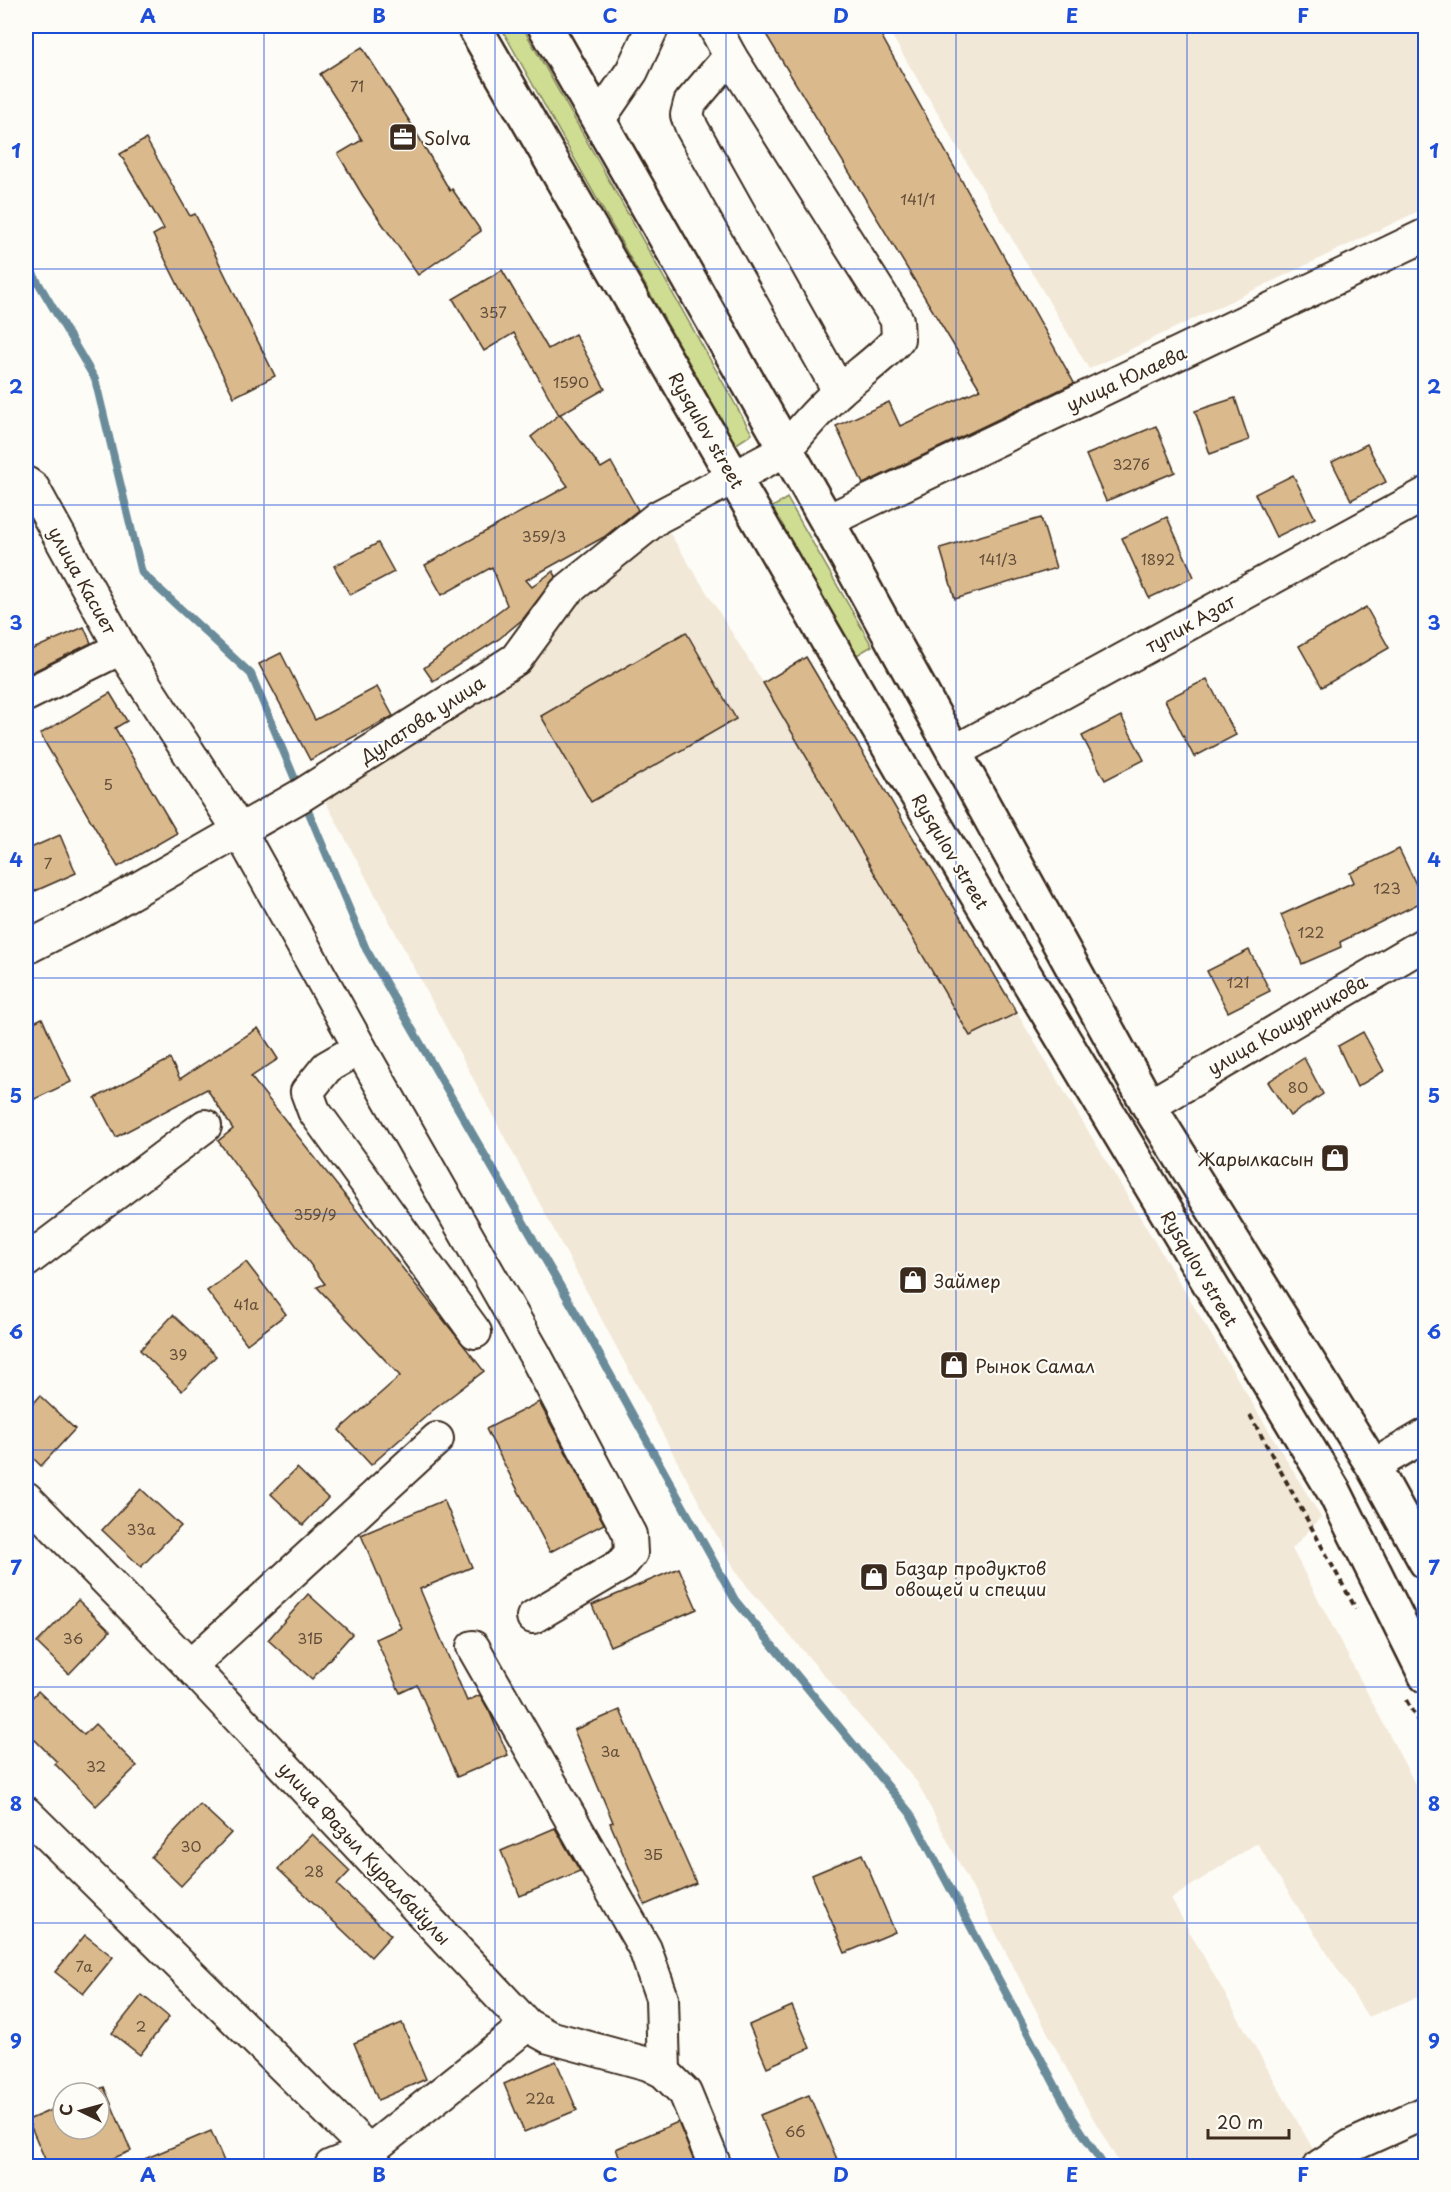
<svg xmlns="http://www.w3.org/2000/svg" width="1451" height="2192" viewBox="0 0 1451 2192" font-family="'Playpen Sans',sans-serif">
	<style>
		.built { fill: #f2e8d7 }
		.green { fill: #cedd91; stroke: #848458; stroke-width: 1.5 }
		.lines { fill: none; stroke-linecap: round; stroke-linejoin: round }
		.stream { stroke: #6b8c9a; stroke-width: 8 }
		.building { fill: #daba8d; stroke: #3b2a1e; stroke-width: 1.5 }
		.minor-casing { stroke: #3b2a1e; stroke-width: 36 }
		.major-casing { stroke: #3b2a1e; stroke-width: 38 }
		.path { stroke: #3b2a1e; stroke-width: 4; stroke-dasharray: 6 4.5; stroke-linecap: butt }
		.minor { stroke: #fdfcf7; stroke-width: 32 }
		.major { stroke: #fdfcf7; stroke-width: 33 }
		.grid { fill: none; stroke: #1d4ed8; stroke-width: 1.5; stroke-opacity: 0.55 }
		.labels { text-anchor: middle; dominant-baseline: central; stroke-width: 4.5; stroke-linejoin: round; paint-order: stroke }
		.number-label { font-size: 15px; fill: #634e3a }
		.poi-label { font-size: 18px; fill: #3b2a1e; stroke: #fdfcf7; text-anchor: start }
		.street-label { font-size: 18px; fill: #3b2a1e; stroke: #fdfcf7 }
		.neatline { fill: none; stroke: #1d4ed8; stroke-width: 2 }
		.grid-label { font-size: 20px; text-anchor: middle; font-weight: bold; fill: #1d4ed8 }
	</style>
	<rect width="100%" height="100%" fill="#fdfcf7"/>
	<filter id="ink" filterUnits="userSpaceOnUse"><feTurbulence type="fractalNoise" baseFrequency=".0167" numOctaves="2"/><feDisplacementMap in="SourceGraphic" scale="12" xChannelSelector="R" yChannelSelector="G"/><feConvolveMatrix kernelMatrix="1 2 1 2 8 2 1 2 1" color-interpolation-filters="sRGB"/></filter>
	<g filter="url(#ink)">
		<g class="built">
			<path d="M886 26H1425V208L1089 369Z"/>
			<path d="M664 524 822 777 971 1035 1017 1013 1321 1517 1292 1549 1425 1803V1994L1368 2017 1257 1843 1171 1899 1317 2156 1302 2166H1121L1086 2106 917 1782 739 1577 322 795 532 655 590 568Z"/>
		</g>
		<g class="green">
			<path d="M500 26H522L752 434 735 445Z"/>
			<path d="M787 498 872 646 857 655 771 508Z"/>
		</g>
		<g class="lines">
			<path class="stream" d="M26 262 95 379 142 573 251 674 366 949 588 1334 735 1600 910 1813 1072 2117 1104 2166"/>
		</g>
		<g class="building">
			<path d="M761 26H876L1074 383 863 484 836 426 889 402 900 426 980 389Z"/>
			<path d="M362 47 410 122 450 191 452 189 481 231 418 275 363 196 338 154 362 140 320 74Z"/>
			<path d="M146 139 190 216 195 214 275 376 234 397 153 235 164 229 120 154Z"/>
			<path d="M502 270 548 349 575 334 605 389 559 415 514 333 484 351 453 299Z"/>
			<path d="M1235 398 1249 440 1210 454 1195 411Z"/>
			<path d="M560 414 601 468 611 462 638 510 604 537 526 580 532 587 553 571 556 576 523 619 499 639 433 681 424 668 507 605 492 567 442 595 425 565 568 486 531 437Z"/>
			<path d="M1156 426 1175 472 1106 501 1086 455Z"/>
			<path d="M1367 444 1386 482 1351 500 1332 462Z"/>
			<path d="M1293 475 1315 518 1276 537 1255 494Z"/>
			<path d="M1167 517 1194 577 1149 598 1122 538Z"/>
			<path d="M1041 518 1056 568 955 599 940 548Z"/>
			<path d="M378 543 394 572 350 595 334 566Z"/>
			<path d="M1366 607 1389 648 1322 687 1299 646Z"/>
			<path d="M84 627 91 643 26 675V652Z"/>
			<path d="M686 632 736 719 591 802 541 716Z"/>
			<path d="M281 653 315 720 377 687 393 716 310 760 259 664Z"/>
			<path d="M806 657 1017 1013 970 1036 763 683Z"/>
			<path d="M1207 679 1236 735 1194 757 1165 700Z"/>
			<path d="M110 693 127 721 115 728 177 833 118 867 40 734Z"/>
			<path d="M1121 716 1144 760 1105 780 1082 736Z"/>
			<path d="M60 835 76 873 26 895V850Z"/>
			<path d="M1399 849 1424 901 1340 942 1341 947 1302 964 1281 915 1354 882 1350 873Z"/>
			<path d="M1249 950 1270 991 1228 1012 1207 971Z"/>
			<path d="M42 1018 71 1082 26 1103V1026Z"/>
			<path d="M258 1028 278 1059 251 1077 484 1371 432 1411 371 1465 339 1430 400 1376 317 1287 325 1284 218 1141 233 1129 207 1089 116 1137 95 1098 170 1059 180 1079Z"/>
			<path d="M1363 1032 1384 1071 1357 1087 1338 1046Z"/>
			<path d="M1304 1058 1323 1094 1290 1116 1268 1082Z"/>
			<path d="M246 1262 286 1314 247 1344 207 1291Z"/>
			<path d="M173 1315 216 1356 182 1391 140 1350Z"/>
			<path d="M40 1396 75 1429 41 1466 26 1451V1412Z"/>
			<path d="M539 1402 604 1524 550 1552 486 1429Z"/>
			<path d="M297 1468 328 1498 303 1525 271 1494Z"/>
			<path d="M141 1489 181 1526 141 1567 102 1530Z"/>
			<path d="M444 1500 472 1567 420 1589 467 1701 480 1695 490 1713 508 1755 457 1777 417 1685 400 1693 376 1639 401 1628 361 1535Z"/>
			<path d="M679 1568 697 1609 610 1646 592 1605Z"/>
			<path d="M308 1594 352 1634 312 1679 268 1640Z"/>
			<path d="M78 1600 110 1631 69 1674 37 1643Z"/>
			<path d="M38 1691 84 1735 95 1724 137 1766 96 1806 55 1764 57 1762 26 1731V1704Z"/>
			<path d="M620 1710 696 1883 645 1905 610 1823 613 1822 574 1730Z"/>
			<path d="M200 1804 231 1833 181 1886 151 1857Z"/>
			<path d="M555 1828 580 1871 520 1896 501 1851Z"/>
			<path d="M312 1834 350 1871 337 1885 391 1935 371 1957 278 1869Z"/>
			<path d="M862 1854 895 1932 845 1953 812 1875Z"/>
			<path d="M85 1935 113 1957 83 1994 55 1972Z"/>
			<path d="M142 1995 169 2017 140 2055 112 2033Z"/>
			<path d="M792 2006 810 2048 767 2067 749 2025Z"/>
			<path d="M402 2023 426 2079 378 2100 354 2043Z"/>
			<path d="M556 2061 577 2110 524 2132 504 2084Z"/>
			<path d="M104 2087 131 2151 94 2166H48L28 2120 63 2105V2129H99V2093H91Z"/>
			<path d="M809 2095 840 2166H782L760 2115Z"/>
			<path d="M678 2122 696 2166H624L616 2149Z"/>
			<path d="M211 2131 226 2166H128Z"/>
		</g>
		<g class="lines">
			<g class="minor-casing">
				<g id="minor">
					<path d="M730 56 690 103 687 115 692 128 839 391"/>
					<path d="M599 119 632 71 653 26"/>
					<path d="M26 483 33 488 121 648 239 830 360 1048 535 1355 630 1535 631 1553 621 1565 533 1617"/>
					<path d="M827 521 1426 235"/>
					<path d="M26 695 121 648"/>
					<path d="M954 752 1426 494"/>
					<path d="M26 948 99 911 302 795 516 659 565 592 658 517 786 450C801 429 820 409 839 391 859 373 881 359 898 339L897 320 730 56 714 26"/>
					<path d="M360 1048 327 1067 307 1092 314 1111 475 1332"/>
					<path d="M1149 1106 1426 943"/>
					<path d="M26 1261 205 1126"/>
					<path d="M1373 1466 1426 1435"/>
					<path d="M26 1498 190 1666 527 2025 549 2037 648 2064 664 2072 685 2093 715 2166"/>
					<path d="M473 1647 645 1949 662 1998 664 2072"/>
					<path d="M190 1666 437 1439"/>
					<path d="M26 1813 369 2151 376 2166"/>
					<path d="M331 2166 369 2151 527 2025"/>
					<path d="M1320 2166 1351 2146 1426 2112"/>
				</g>
			</g>
			<g class="major-casing">
				<g id="major">
					<path d="M474 26 904 773 1335 1493 1426 1676"/>
					<path d="M545 26 827 521 1149 1106 1373 1466 1426 1562"/>
				</g>
			</g>
			<g class="path">
				<path d="M1250 1415 1356 1609"/>
				<path d="M1406 1700 1426 1736"/>
			</g>
			<use href="#minor" class="minor"/>
			<use href="#major" class="major"/>
		</g>
	</g>
	<path class="grid" d="M264 26V2166M495 26V2166M726 26V2166M956 26V2166M1187 26V2166M26 269H1426M26 505H1426M26 742H1426M26 978H1426M26 1214H1426M26 1450H1426M26 1687H1426M26 1923H1426"/>
	<defs>
		<g id="office-square" transform="scale(1.5)"><rect x="-9" y="-9" width="18" height="18" rx="4" fill="#3b2a1e" stroke="#fdfcf7"/><path d="M-6-3h4V-5.5h4V-3h4V5H-6ZM-1-4.5V-3h2v-1.5ZM-6 0V1H6V0Z" fill="#fff"/></g>
		<g id="shop-square" transform="scale(1.5)"><rect x="-9" y="-9" width="18" height="18" rx="4" fill="#3b2a1e" stroke="#fdfcf7"/><path d="M-5-2.5h2.3a2.7 3.5 0 0 1 5.4 0H5L5.5 6h-11ZM-1.5-2.5h3a1.5 2.3 0 0 0-3 0Z" fill="#fff"/></g>
	</defs>
	<g fill-rule="evenodd">
		<use href="#office-square" x="403" y="137"/>
		<use href="#shop-square" x="1335" y="1158"/>
		<use href="#shop-square" x="913" y="1280"/>
		<use href="#shop-square" x="954" y="1365"/>
		<use href="#shop-square" x="874" y="1577"/>
	</g>
	<g class="labels">
		<g class="number-label">
			<text x="357" y="85">71</text>
			<text x="918" y="198">141/1</text>
			<text x="493" y="311">357</text>
			<text x="571" y="381">1590</text>
			<text x="1131" y="463">327б</text>
			<text x="544" y="535">359/3</text>
			<text x="998" y="558">141/3</text>
			<text x="1158" y="558">1892</text>
			<text x="108" y="783">5</text>
			<text x="48" y="862">7</text>
			<text x="1387" y="887">123</text>
			<text x="1311" y="931">122</text>
			<text x="1238" y="981">121</text>
			<text x="1298" y="1086">80</text>
			<text x="315" y="1213">359/9</text>
			<text x="246" y="1303">41а</text>
			<text x="178" y="1353">39</text>
			<text x="141" y="1528">33а</text>
			<text x="73" y="1637">36</text>
			<text x="310" y="1637">31Б</text>
			<text x="610" y="1750">3а</text>
			<text x="96" y="1765">32</text>
			<text x="191" y="1845">30</text>
			<text x="653" y="1853">3Б</text>
			<text x="314" y="1870">28</text>
			<text x="84" y="1965">7а</text>
			<text x="141" y="2025">2</text>
			<text x="540" y="2097">22а</text>
			<text x="795" y="2130">66</text>
		</g>
		<g class="poi-label">
			<text x="424" y="137">Solva</text>
			<text x="1314" y="1158" text-anchor="end">Жарылкасын</text>
			<text x="934" y="1280">Займер</text>
			<text x="975" y="1365">Рынок Самал</text>
			<text x="895" y="1567">Базар продуктов<tspan x="895" dy="21">овощей и специи</tspan></text>
		</g>
		<g class="street-label">
			<text transform="translate(1126 378) rotate(-25)">улица Юлаева</text>
			<text transform="translate(707 430) rotate(60)">Rysqulov street</text>
			<text transform="translate(83 580) rotate(61)">улица Касиет</text>
			<text transform="translate(1190 623) rotate(-29)">тупик Азат</text>
			<text transform="translate(422 719) rotate(-33)">Дулатова улица</text>
			<text transform="translate(951 851) rotate(59)">Rysqulov street</text>
			<text transform="translate(1287 1024) rotate(-30)">улица Кошурникова</text>
			<text transform="translate(1200 1268) rotate(59)">Rysqulov street</text>
			<text transform="translate(365 1853) rotate(47)">улица Фазыл Куралбайулы</text>
		</g>
	</g>
	<rect width="1451" height="2192" fill="none" stroke="#fdfcf7" stroke-width="66"/>
	<g transform="translate(81 2111) rotate(275)"><circle r="28" fill="#fdfcf7" stroke="#afa8a0" stroke-width="1.5"/>
	<path d="M0-4.5L10 22L0 15L-10 22Z" fill="#3b2a1e"/>
	<text y="-9" font-size="16" font-weight="bold" text-anchor="middle" fill="#3b2a1e">С</text>
	</g>
	<path d="M1208 2129v9h81v-9" fill="none" stroke="#3b2a1e" stroke-width="3"/>
	<text x="1217" y="2129" font-size="18" fill="#3b2a1e" stroke="#fdfcf7" stroke-width="4.5" paint-order="stroke">20 m</text>
	<rect x="33" y="33" width="1385" height="2126" class="neatline"/>
	<g class="grid-label">
		<text x="148" y="23">A</text>
		<text x="379" y="23">B</text>
		<text x="610" y="23">C</text>
		<text x="841" y="23">D</text>
		<text x="1072" y="23">E</text>
		<text x="1303" y="23">F</text>
		<text x="16" y="158">1</text>
		<text x="1434" y="158">1</text>
		<text x="16" y="394">2</text>
		<text x="1434" y="394">2</text>
		<text x="16" y="630">3</text>
		<text x="1434" y="630">3</text>
		<text x="16" y="867">4</text>
		<text x="1434" y="867">4</text>
		<text x="16" y="1103">5</text>
		<text x="1434" y="1103">5</text>
		<text x="16" y="1339">6</text>
		<text x="1434" y="1339">6</text>
		<text x="16" y="1575">7</text>
		<text x="1434" y="1575">7</text>
		<text x="16" y="1811">8</text>
		<text x="1434" y="1811">8</text>
		<text x="16" y="2048">9</text>
		<text x="1434" y="2048">9</text>
		<text x="148" y="2182">A</text>
		<text x="379" y="2182">B</text>
		<text x="610" y="2182">C</text>
		<text x="841" y="2182">D</text>
		<text x="1072" y="2182">E</text>
		<text x="1303" y="2182">F</text>
	</g>
</svg>
